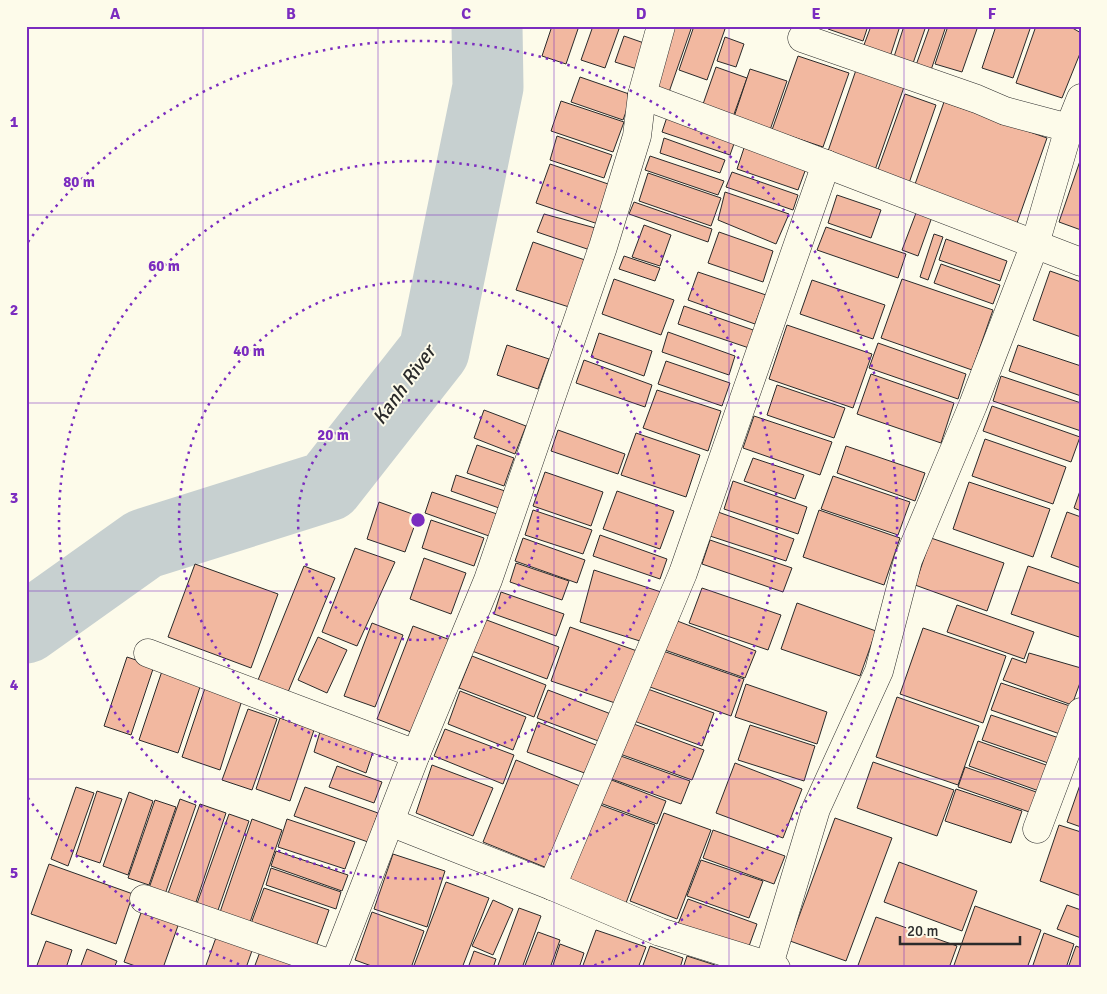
<svg xmlns="http://www.w3.org/2000/svg" width="1107" height="994" viewBox="0 0 1107 994" font-family="Signika,sans-serif">
	<style>
		.lines { fill: none; stroke-linecap: round; stroke-linejoin: round }
		.river { stroke: #c7d0d0; stroke-width: 71 }
		.building { fill: #f2b8a0; stroke: #2b2b2b }
		.minor-casing { stroke: #2b2b2b; stroke-width: 29 }
		.minor { stroke: #fdfbea; stroke-width: 28 }
		.grid { fill: none; stroke: #7b2cbf; stroke-width: 1; stroke-opacity: 0.55 }
		.ring { fill: none; stroke: #7b2cbf; stroke-width: 2.5; stroke-dasharray: 2.5 5 }
		.labels { text-anchor: middle; dominant-baseline: central; stroke-width: 4; stroke-linejoin: round; paint-order: stroke }
		.water-label { font-size: 20px; font-style: italic; fill: #2b2b2b; stroke: #fdfbea }
		.centre { fill: #7b2cbf; stroke: #fdfbea; stroke-width: 2.5 }
		.ring-label { font-size: 15px; text-anchor: middle; font-weight: bold; fill: #7b2cbf; stroke: #fdfbea; stroke-width: 4; stroke-linejoin: round; paint-order: stroke }
		.neatline { fill: none; stroke: #7b2cbf; stroke-width: 2 }
		.grid-label { font-size: 16px; text-anchor: middle; font-weight: bold; fill: #7b2cbf }
	</style>
	<rect width="100%" height="100%" fill="#fdfbea"/>
	<g class="lines">
		<path class="river" d="M26 628 144 544 328 486 434 351 488 87 487 26"/>
	</g>
	<g class="building">
		<path d="M552 26H579L566 64 542 56Z"/>
		<path d="M593 26H612L619 29 605 68 581 60Z"/>
		<path d="M671 26H692L668 95 650 89Z"/>
		<path d="M694 26H717L725 29 707 80 679 70Z"/>
		<path d="M829 26H868L863 41 828 29Z"/>
		<path d="M871 26H900L888 63 861 53Z"/>
		<path d="M904 26H926L911 69 892 63Z"/>
		<path d="M930 26H946L930 73 915 68Z"/>
		<path d="M948 26H978L962 72 935 64Z"/>
		<path d="M996 26H1031L1013 78 982 68Z"/>
		<path d="M1036 26H1069L1081 33V51L1062 98 1016 83Z"/>
		<path d="M624 36 644 43 637 69 615 62Z"/>
		<path d="M725 37 744 44 736 67 717 61Z"/>
		<path d="M798 56 849 73 823 147 772 130Z"/>
		<path d="M716 67 747 78 733 117 702 107Z"/>
		<path d="M750 69 787 81 769 133 733 120Z"/>
		<path d="M856 70 904 87 874 173 826 157Z"/>
		<path d="M580 77 632 95 623 120 571 102Z"/>
		<path d="M905 94 936 105 908 186 876 175Z"/>
		<path d="M561 101 624 122 613 152 551 131Z"/>
		<path d="M944 102 1047 138 1017 223 914 187Z"/>
		<path d="M667 117 735 141 730 155 662 132Z"/>
		<path d="M557 136 612 155 604 178 550 160Z"/>
		<path d="M664 138 725 160 720 173 660 153Z"/>
		<path d="M746 142 808 163 798 190 737 169Z"/>
		<path d="M650 156 724 181 718 195 645 170Z"/>
		<path d="M1081 158V230L1059 222Z"/>
		<path d="M550 164 611 185 598 224 536 203Z"/>
		<path d="M732 172 798 195 793 210 726 187Z"/>
		<path d="M648 173 721 198 711 226 639 201Z"/>
		<path d="M725 192 789 214 776 244 718 220Z"/>
		<path d="M837 195 881 210 871 238 828 223Z"/>
		<path d="M634 202 712 229 708 242 629 214Z"/>
		<path d="M916 213 932 217 918 256 902 250Z"/>
		<path d="M544 214 599 229 593 251 537 232Z"/>
		<path d="M644 225 671 235 660 266 632 257Z"/>
		<path d="M826 227 906 254 898 278 817 250Z"/>
		<path d="M719 232 773 251 763 282 708 263Z"/>
		<path d="M934 234 943 237 928 280 920 277Z"/>
		<path d="M946 239 1007 261 1000 281 939 260Z"/>
		<path d="M533 242 585 260 569 307 516 290Z"/>
		<path d="M624 256 660 268 655 281 619 269Z"/>
		<path d="M941 264 1000 285 993 304 934 283Z"/>
		<path d="M1050 271 1081 282V337L1033 320Z"/>
		<path d="M698 272 766 295 755 324 688 300Z"/>
		<path d="M614 279 674 300 661 335 602 314Z"/>
		<path d="M902 279 993 310 972 370 881 338Z"/>
		<path d="M812 280 885 305 873 339 800 314Z"/>
		<path d="M684 306 759 332 752 349 678 324Z"/>
		<path d="M787 325 872 354 853 408 769 379Z"/>
		<path d="M668 332 735 356 729 375 662 352Z"/>
		<path d="M599 333 652 351 644 376 591 357Z"/>
		<path d="M878 343 966 374 958 399 869 368Z"/>
		<path d="M507 345 549 359 538 389 497 375Z"/>
		<path d="M1018 345 1081 366V396L1009 371Z"/>
		<path d="M584 360 652 385 645 407 576 383Z"/>
		<path d="M666 361 730 383 722 406 658 384Z"/>
		<path d="M871 374 954 403 941 443 857 414Z"/>
		<path d="M1001 376 1081 403V431L993 401Z"/>
		<path d="M777 385 845 408 834 438 767 415Z"/>
		<path d="M657 390 721 411 708 451 643 428Z"/>
		<path d="M992 406 1080 437 1071 462 983 431Z"/>
		<path d="M484 410 526 426 515 454 474 438Z"/>
		<path d="M754 416 832 442 820 475 743 448Z"/>
		<path d="M558 430 625 454 618 474 551 451Z"/>
		<path d="M636 433 700 455 686 497 621 475Z"/>
		<path d="M985 439 1066 467 1053 504 972 476Z"/>
		<path d="M477 445 514 458 504 486 467 473Z"/>
		<path d="M846 446 925 473 915 501 837 473Z"/>
		<path d="M753 458 804 475 795 499 744 481Z"/>
		<path d="M545 472 603 492 591 526 533 506Z"/>
		<path d="M456 475 505 491 499 508 451 491Z"/>
		<path d="M833 476 910 502 898 535 821 509Z"/>
		<path d="M733 481 807 507 798 534 724 509Z"/>
		<path d="M969 482 1050 509 1033 557 953 529Z"/>
		<path d="M1081 488V511L1074 508Z"/>
		<path d="M617 491 674 511 660 549 603 529Z"/>
		<path d="M432 492 497 514 489 536 425 513Z"/>
		<path d="M379 502 418 516 405 552 367 539Z"/>
		<path d="M533 510 592 530 583 554 525 535Z"/>
		<path d="M819 510 900 538 884 585 803 557Z"/>
		<path d="M718 512 794 539 786 561 710 536Z"/>
		<path d="M1067 512 1081 517V568L1051 557Z"/>
		<path d="M431 520 484 538 474 566 422 548Z"/>
		<path d="M600 535 667 559 660 579 593 556Z"/>
		<path d="M523 538 585 560 577 583 515 561Z"/>
		<path d="M931 538 1004 563 987 611 915 585Z"/>
		<path d="M710 540 792 568 783 592 702 564Z"/>
		<path d="M355 548 395 562 357 646 322 632Z"/>
		<path d="M424 558 466 573 451 614 410 599Z"/>
		<path d="M516 563 569 581 562 600 510 582Z"/>
		<path d="M195 564 278 594 251 668 168 637Z"/>
		<path d="M304 566 335 578 286 697 256 685Z"/>
		<path d="M1028 566 1081 584V632L1079 637 1011 614Z"/>
		<path d="M594 570 661 592 643 642 580 622Z"/>
		<path d="M702 588 781 615 768 650 689 623Z"/>
		<path d="M501 592 564 614 556 636 494 614Z"/>
		<path d="M797 603 876 631 860 676 781 649Z"/>
		<path d="M957 605 1034 632 1024 659 947 632Z"/>
		<path d="M484 619 559 647 547 679 472 651Z"/>
		<path d="M672 619 756 651 745 678 662 649Z"/>
		<path d="M372 623 403 635 375 707 344 696Z"/>
		<path d="M413 626 453 641 416 734 377 719Z"/>
		<path d="M570 627 637 651 618 704 551 681Z"/>
		<path d="M923 628 1006 656 983 723 900 694Z"/>
		<path d="M318 637 347 650 327 693 298 680Z"/>
		<path d="M663 651 744 679 731 716 650 687Z"/>
		<path d="M1029 653 1081 668V680L1072 705 1003 680 1012 658 1026 663Z"/>
		<path d="M472 656 546 685 534 717 459 688Z"/>
		<path d="M127 657 154 666 131 735 104 726Z"/>
		<path d="M163 668 202 681 178 753 139 740Z"/>
		<path d="M1001 683 1070 706 1060 734 991 710Z"/>
		<path d="M746 684 827 712 817 744 735 717Z"/>
		<path d="M206 685 243 697 220 770 182 757Z"/>
		<path d="M645 688 714 713 702 746 634 721Z"/>
		<path d="M548 690 611 714 601 742 537 718Z"/>
		<path d="M460 691 526 717 513 750 448 724Z"/>
		<path d="M897 697 979 726 958 785 876 757Z"/>
		<path d="M248 709 277 719 252 790 222 780Z"/>
		<path d="M991 715 1059 738 1051 764 982 740Z"/>
		<path d="M280 718 314 730 290 801 256 789Z"/>
		<path d="M538 722 601 747 590 775 527 752Z"/>
		<path d="M631 723 704 750 692 780 620 754Z"/>
		<path d="M322 725 376 743 366 773 314 752Z"/>
		<path d="M750 725 815 746 804 781 738 760Z"/>
		<path d="M445 729 514 755 503 784 434 756Z"/>
		<path d="M978 741 1049 766 1039 791 969 766Z"/>
		<path d="M618 755 690 781 681 804 609 778Z"/>
		<path d="M516 760 585 788 552 870 483 842Z"/>
		<path d="M873 762 954 790 937 836 857 808Z"/>
		<path d="M735 763 802 789 783 838 716 813Z"/>
		<path d="M432 765 493 788 473 836 416 813Z"/>
		<path d="M337 766 382 782 374 803 329 787Z"/>
		<path d="M965 767 1039 793 1032 813 958 787Z"/>
		<path d="M609 779 666 801 657 824 600 803Z"/>
		<path d="M1081 782V827L1067 822Z"/>
		<path d="M76 787 94 793 68 866 51 859Z"/>
		<path d="M305 787 378 813 368 842 294 816Z"/>
		<path d="M956 789 1022 811 1011 843 945 821Z"/>
		<path d="M97 791 122 799 100 863 76 855Z"/>
		<path d="M129 792 153 801 128 875 103 866Z"/>
		<path d="M180 799 196 805 163 900 147 894Z"/>
		<path d="M155 800 176 807 149 885 128 878Z"/>
		<path d="M200 804 226 813 194 908 166 899Z"/>
		<path d="M598 804 655 825 626 903 569 881Z"/>
		<path d="M664 813 711 830 677 919 630 901Z"/>
		<path d="M229 814 249 821 216 916 195 909Z"/>
		<path d="M835 818 892 838 846 961 790 941Z"/>
		<path d="M252 819 282 830 249 925 219 915Z"/>
		<path d="M287 819 355 842 345 869 278 847Z"/>
		<path d="M1059 825 1081 832V896L1040 881Z"/>
		<path d="M713 830 785 856 774 884 703 858Z"/>
		<path d="M276 851 348 875 342 891 271 866Z"/>
		<path d="M393 854 445 871 427 927 374 909Z"/>
		<path d="M701 860 763 881 749 918 687 896Z"/>
		<path d="M899 862 977 891 962 931 884 902Z"/>
		<path d="M49 864 133 894 116 944 31 914Z"/>
		<path d="M271 868 341 892 336 909 266 885Z"/>
		<path d="M446 882 489 898 462 968H413Z"/>
		<path d="M264 888 329 910 314 952 249 929Z"/>
		<path d="M688 899 757 924 748 949 678 924Z"/>
		<path d="M493 900 513 909 493 955 472 946Z"/>
		<path d="M1067 905 1081 910V938L1057 929Z"/>
		<path d="M975 906 1041 930 1027 968H953Z"/>
		<path d="M143 907 180 920 163 968H141L124 962Z"/>
		<path d="M519 908 541 916 522 968H497Z"/>
		<path d="M372 912 424 931 411 968H377L355 960Z"/>
		<path d="M876 917 957 946 949 968H857Z"/>
		<path d="M596 930 646 947 638 968H582Z"/>
		<path d="M218 932 255 942 246 968H205Z"/>
		<path d="M538 932 560 940 550 968H524Z"/>
		<path d="M1044 933 1074 944 1066 968H1032Z"/>
		<path d="M46 941 72 950 66 968H36Z"/>
		<path d="M560 944 584 953 579 968H552Z"/>
		<path d="M650 946 683 958 680 968H642Z"/>
		<path d="M1076 946 1081 948V968H1068Z"/>
		<path d="M87 949 117 961 114 968H80Z"/>
		<path d="M261 949 314 968H254Z"/>
		<path d="M474 951 496 959 493 968H468Z"/>
		<path d="M687 956 715 965 714 968H683Z"/>
	</g>
	<g class="lines">
		<g class="minor-casing">
			<g id="minor">
				<path d="M802 38 977 99 1005 111 1069 128"/>
				<path d="M642 95 826 164 1081 262"/>
				<path d="M148 653 416 754"/>
				<path d="M390 822 552 886 660 932 776 968"/>
				<path d="M1037 829 1081 712"/>
				<path d="M552 886 683 573 826 164"/>
				<path d="M144 899 334 965"/>
				<path d="M333 968 416 754 488 580 603 247 637 136 642 95 661 26"/>
				<path d="M768 968 816 809 879 671 908 560 973 405 1035 244 1069 128 1081 98"/>
			</g>
		</g>
		<use href="#minor" class="minor"/>
	</g>
	<path class="grid" d="M203 26V968M378 26V968M554 26V968M729 26V968M904 26V968M26 215H1081M26 403H1081M26 591H1081M26 779H1081"/>
	<g class="ring">
		<circle cx="418" cy="520" r="120"/>
		<circle cx="418" cy="520" r="239"/>
		<circle cx="418" cy="520" r="359"/>
		<path d="M246 967A479 479 0 0 1 28 798M28 242A479 479 0 1 1 590 967"/>
	</g>
	<g class="labels">
		<g class="water-label">
			<text transform="translate(404 385) rotate(-54)">Kanh River</text>
		</g>
	</g>
	<circle cx="418" cy="520" r="8" class="centre"/>
	<g class="ring-label">
		<text x="79" y="187">80 m</text>
		<text x="164" y="271">60 m</text>
		<text x="249" y="356">40 m</text>
		<text x="333" y="440">20 m</text>
	</g>
	<rect width="1107" height="994" fill="none" stroke="#fdfbea" stroke-width="55"/>
	<path d="M900 936v8h120v-8" fill="none" stroke="#2b2b2b" stroke-width="2.5"/>
	<text x="907" y="936" font-size="15" fill="#2b2b2b" stroke="#fdfbea" stroke-width="4" paint-order="stroke">20 m</text>
	<rect x="28" y="28" width="1052" height="938" class="neatline"/>
	<g class="grid-label">
		<text x="115" y="19">A</text>
		<text x="291" y="19">B</text>
		<text x="466" y="19">C</text>
		<text x="641" y="19">D</text>
		<text x="816" y="19">E</text>
		<text x="992" y="19">F</text>
		<text x="14" y="127">1</text>
		<text x="14" y="315">2</text>
		<text x="14" y="503">3</text>
		<text x="14" y="690">4</text>
		<text x="14" y="878">5</text>
	</g>
</svg>
